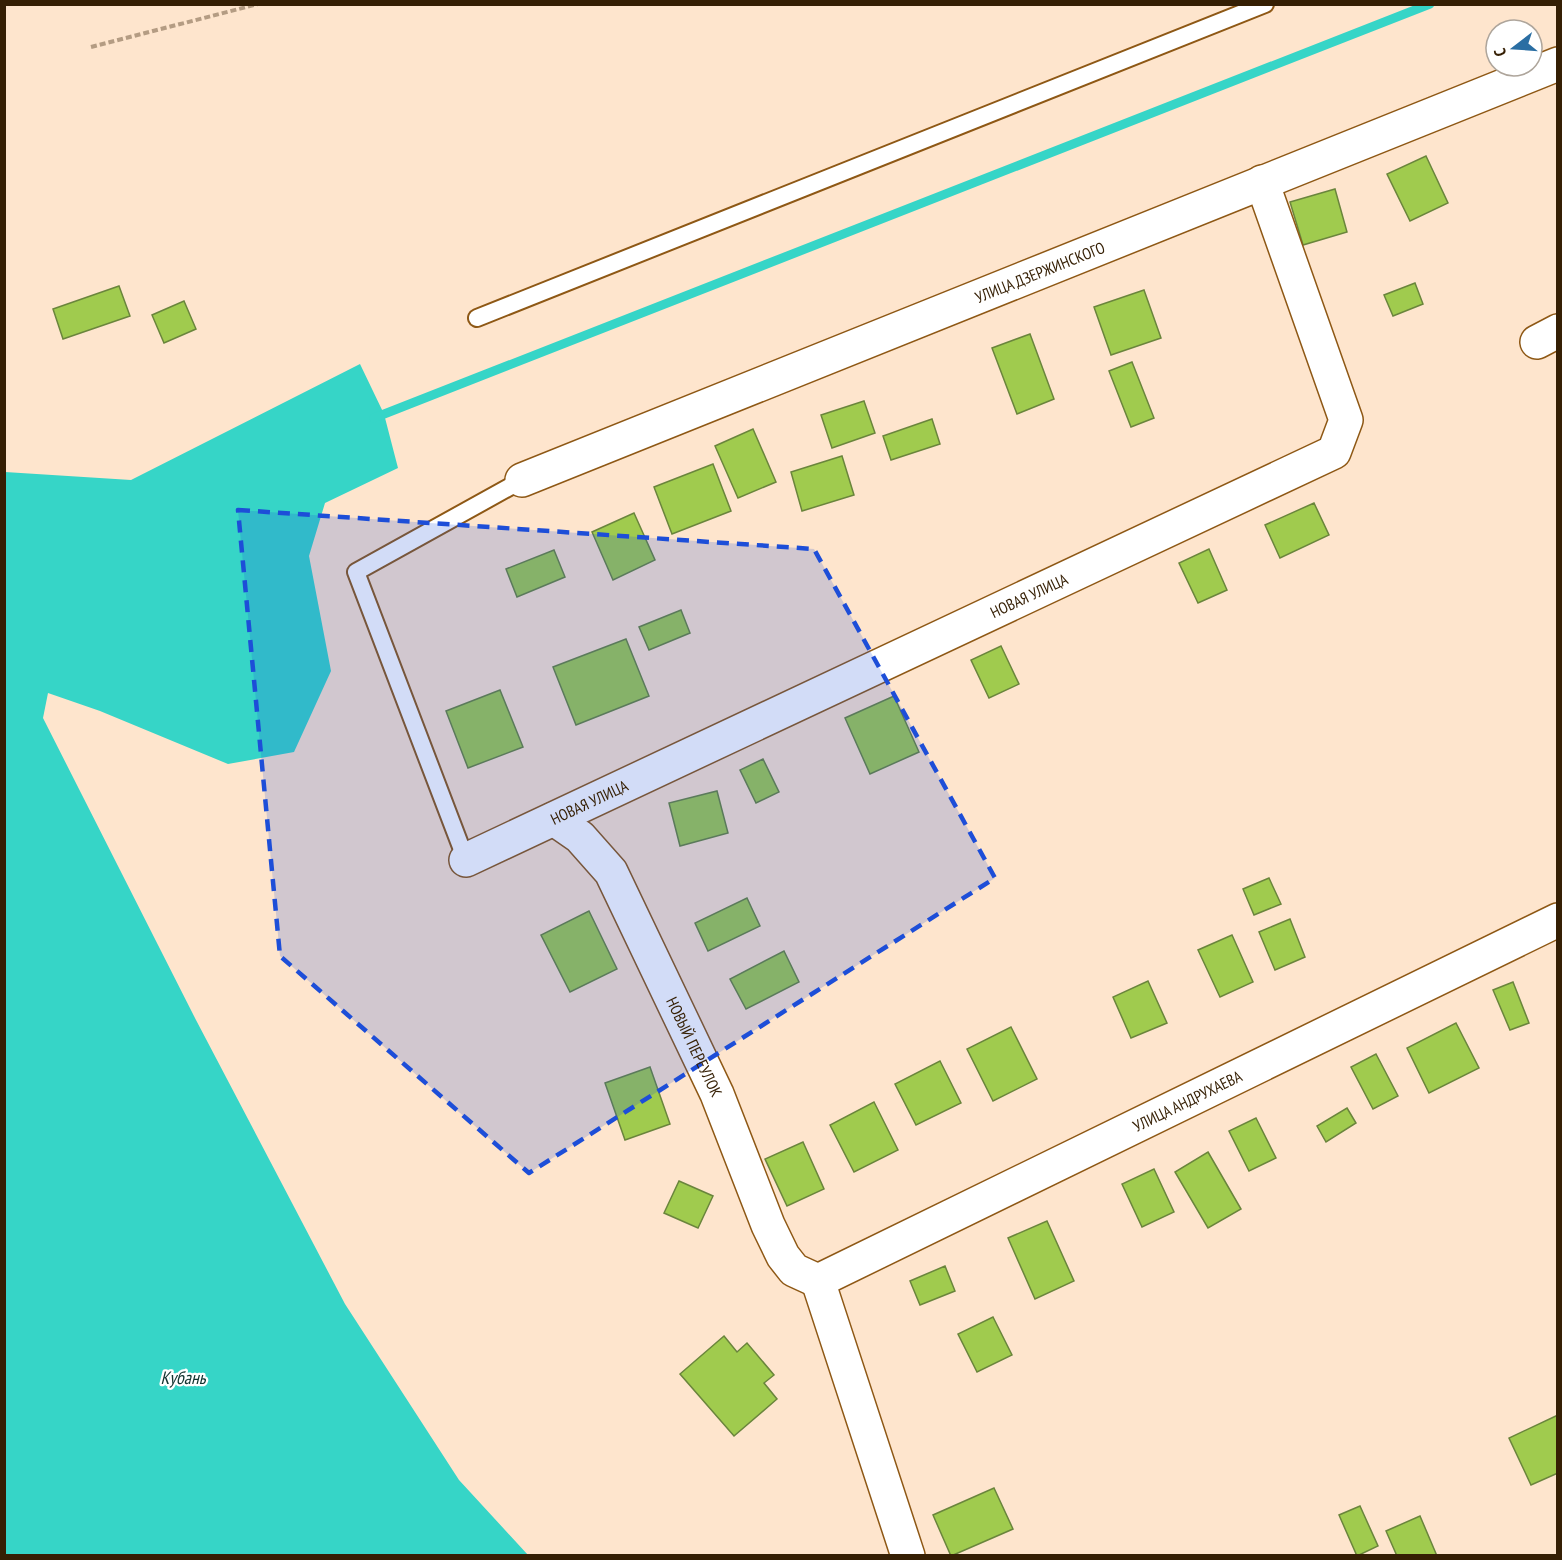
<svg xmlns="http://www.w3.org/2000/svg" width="1562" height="1560" viewBox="0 0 1562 1560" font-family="'PT Sans Narrow',sans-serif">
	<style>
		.water { fill: #36d5c7 }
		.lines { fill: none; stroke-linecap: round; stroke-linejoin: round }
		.stream { stroke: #36d5c7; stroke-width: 9 }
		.building { fill: #a0cb4e; stroke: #6a853c; stroke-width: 1.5 }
		.lane-casing { stroke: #8e5815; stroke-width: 20 }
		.street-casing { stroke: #8e5815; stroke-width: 36 }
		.path { stroke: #b49c83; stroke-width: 4; stroke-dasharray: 6 3; stroke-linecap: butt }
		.lane { stroke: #fff; stroke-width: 16 }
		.street { stroke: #fff; stroke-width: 33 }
		.marked { fill: #1d4ed8; fill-opacity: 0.2; stroke: #1d4ed8; stroke-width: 4.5; stroke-dasharray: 12 8; stroke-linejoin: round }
		.labels { text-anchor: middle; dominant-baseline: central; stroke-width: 4.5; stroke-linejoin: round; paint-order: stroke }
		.street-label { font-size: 16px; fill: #351f04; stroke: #fff }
		.water-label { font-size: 18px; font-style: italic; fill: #133330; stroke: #fff }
	</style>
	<rect width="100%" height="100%" fill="#fee5cd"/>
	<path class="water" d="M360 364 384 414 398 468 325 503 309 556 331 671 294 752 228 764 100 711 48 693 43 718 196 1020 345 1304 459 1480 528 1555H5V472L131 480Z"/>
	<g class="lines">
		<path class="stream" d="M374 418 1430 4"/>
	</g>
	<g class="building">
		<path d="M1426 156 1448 203 1410 221 1387 174Z"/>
		<path d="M1335 189 1347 232 1303 245 1290 202Z"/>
		<path d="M1415 283 1423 304 1393 316 1384 295Z"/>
		<path d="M119 286 130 316 63 339 53 309Z"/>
		<path d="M1144 290 1161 338 1111 355 1094 307Z"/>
		<path d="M184 301 196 329 164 343 152 315Z"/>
		<path d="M1030 334 1054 399 1017 414 992 348Z"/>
		<path d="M1132 362 1154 418 1131 427 1109 371Z"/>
		<path d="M864 401 875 433 832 448 821 415Z"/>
		<path d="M932 419 940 444 891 460 883 436Z"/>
		<path d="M753 429 776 482 738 498 715 446Z"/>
		<path d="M842 456 854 495 802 511 791 472Z"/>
		<path d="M713 464 731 511 672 534 654 487Z"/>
		<path d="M1314 503 1329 535 1280 558 1265 525Z"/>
		<path d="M634 513 655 560 613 580 592 532Z"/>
		<path d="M1209 549 1227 590 1198 603 1179 563Z"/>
		<path d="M554 550 565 577 517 597 506 569Z"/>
		<path d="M681 610 690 633 649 650 639 627Z"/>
		<path d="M626 639 649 696 576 725 553 667Z"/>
		<path d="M1001 646 1019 684 989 698 971 660Z"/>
		<path d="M500 690 523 747 468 768 446 711Z"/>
		<path d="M894 696 919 752 870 774 845 718Z"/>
		<path d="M763 759 779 792 756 803 740 770Z"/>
		<path d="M717 791 728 833 680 846 669 803Z"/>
		<path d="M1269 878 1281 904 1254 915 1243 889Z"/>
		<path d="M747 898 760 926 708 951 695 923Z"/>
		<path d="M589 911 617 969 570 992 541 935Z"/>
		<path d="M1290 919 1305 957 1275 970 1259 932Z"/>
		<path d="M1232 935 1253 982 1220 997 1198 950Z"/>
		<path d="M784 951 799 982 746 1009 730 979Z"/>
		<path d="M1148 981 1167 1023 1131 1038 1113 997Z"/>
		<path d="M1513 982 1529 1023 1510 1030 1493 990Z"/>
		<path d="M1456 1023 1479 1068 1429 1093 1407 1048Z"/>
		<path d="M1011 1027 1037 1079 993 1101 967 1049Z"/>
		<path d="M1376 1054 1398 1096 1373 1109 1351 1067Z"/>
		<path d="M940 1061 961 1103 916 1125 895 1084Z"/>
		<path d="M650 1067 670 1124 625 1140 605 1083Z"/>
		<path d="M874 1102 898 1150 854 1172 830 1125Z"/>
		<path d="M1347 1108 1356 1123 1326 1142 1317 1126Z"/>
		<path d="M1256 1118 1276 1158 1249 1171 1229 1131Z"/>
		<path d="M803 1142 824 1189 787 1206 765 1159Z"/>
		<path d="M1208 1152 1241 1209 1208 1228 1175 1172Z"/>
		<path d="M1154 1169 1174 1212 1142 1227 1122 1184Z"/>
		<path d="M679 1181 713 1196 698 1228 664 1213Z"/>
		<path d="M1047 1221 1074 1281 1035 1299 1008 1238Z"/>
		<path d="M945 1266 955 1291 920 1305 910 1281Z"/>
		<path d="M993 1317 1012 1355 977 1372 958 1334Z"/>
		<path d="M724 1336 737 1352 747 1343 774 1375 764 1383 777 1399 734 1436 680 1374Z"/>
		<path d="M1558 1415V1473L1531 1485 1509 1438Z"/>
		<path d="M994 1488 1013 1529 951 1556 933 1515Z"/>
		<path d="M1360 1506 1378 1546 1357 1556 1339 1515Z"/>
		<path d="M1420 1516 1437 1556H1397L1386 1531Z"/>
	</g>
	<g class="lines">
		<g class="lane-casing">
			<g id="lane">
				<path d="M477 318 1265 4"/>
				<path d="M466 860 356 572 522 480"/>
			</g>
		</g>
		<g class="street-casing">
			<g id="street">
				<path d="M1537 342 1558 331"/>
				<path id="s1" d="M522 480 1558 64"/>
				<path id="s2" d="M554 819 580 837 611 872 717 1094 768 1225 783 1256 794 1270 818 1281"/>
				<path id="s3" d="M466 860 1334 452 1346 420 1262 182"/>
				<path id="s4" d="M818 1281 1558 920"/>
				<path d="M818 1281 908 1556"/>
			</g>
		</g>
		<path class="path" d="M91 47 258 4"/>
		<use href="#lane" class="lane"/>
		<use href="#street" class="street"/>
	</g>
	<path class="marked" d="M238 510 814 549 995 878 529 1173 280 956Z"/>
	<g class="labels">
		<g class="street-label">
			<text stroke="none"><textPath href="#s1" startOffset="558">УЛИЦА ДЗЕРЖИНСКОГО</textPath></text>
			<text stroke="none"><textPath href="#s3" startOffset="622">НОВАЯ УЛИЦА</textPath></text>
			<text stroke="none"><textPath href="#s3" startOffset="136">НОВАЯ УЛИЦА</textPath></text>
			<text stroke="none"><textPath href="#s2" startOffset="272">НОВЫЙ ПЕРЕУЛОК</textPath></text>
			<text stroke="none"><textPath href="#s4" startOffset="411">УЛИЦА АНДРУХАЕВА</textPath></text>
		</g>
		<g class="water-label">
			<text x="183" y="1377">Кубань</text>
		</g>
	</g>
	<rect width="1562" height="1560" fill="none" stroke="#351f04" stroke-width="12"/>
	<g transform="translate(1514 48) rotate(253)"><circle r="28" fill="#ffffff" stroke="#aea59b" stroke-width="1.5"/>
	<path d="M0-4.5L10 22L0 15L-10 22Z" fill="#2a6ea3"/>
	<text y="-9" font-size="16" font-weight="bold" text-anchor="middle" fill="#351f04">С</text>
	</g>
</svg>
